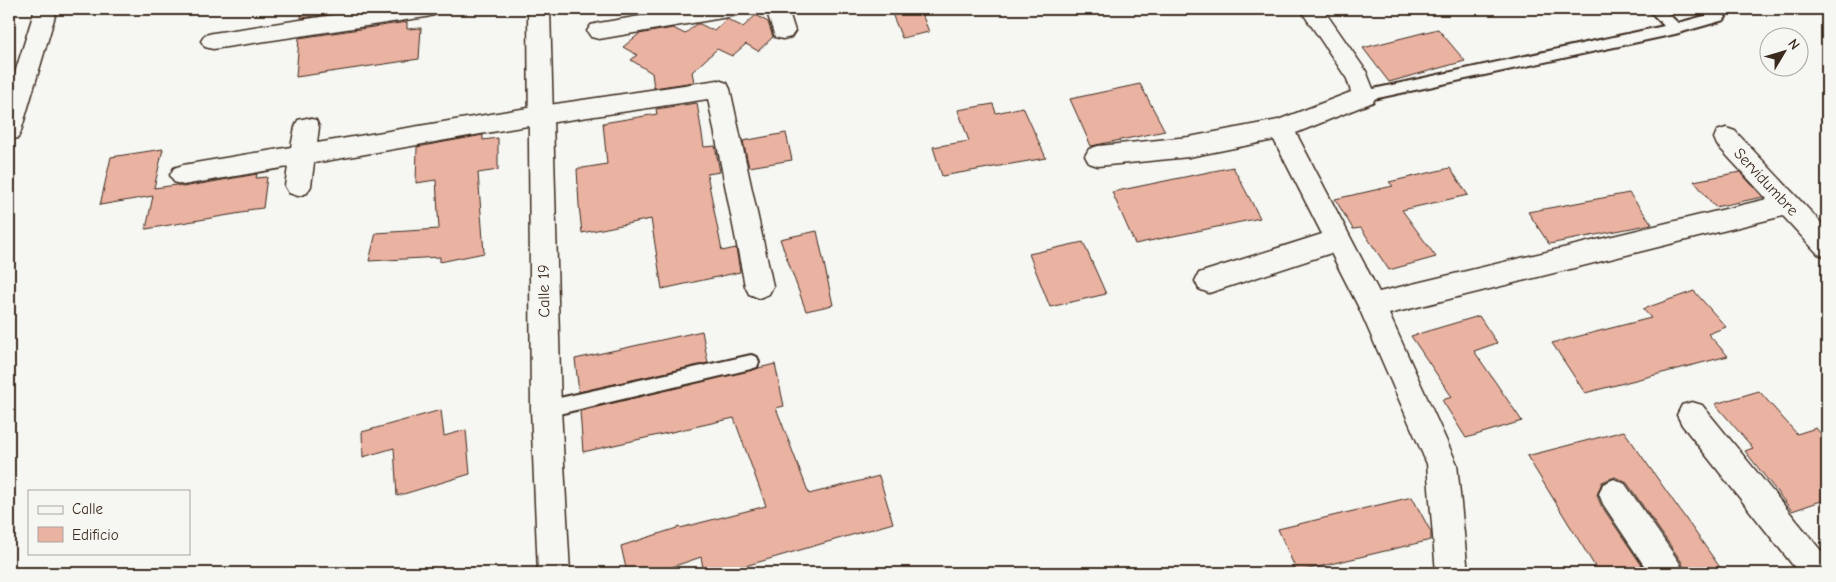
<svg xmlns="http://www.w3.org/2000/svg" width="1836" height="582" viewBox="0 0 1836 582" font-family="'Comic Neue',sans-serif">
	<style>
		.building { fill: #eab2a1; stroke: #3b2a1e }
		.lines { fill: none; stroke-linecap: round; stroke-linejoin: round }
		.service-casing { stroke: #3b2a1e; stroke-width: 4 }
		.minor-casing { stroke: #3b2a1e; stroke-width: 3 }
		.tertiary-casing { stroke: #3b2a1e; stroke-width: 3 }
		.service { fill: #f6f6f2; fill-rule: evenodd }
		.minor { fill: #f6f6f2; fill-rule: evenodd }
		.tertiary { fill: #f6f6f2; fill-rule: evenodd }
		.labels { text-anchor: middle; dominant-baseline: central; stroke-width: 4.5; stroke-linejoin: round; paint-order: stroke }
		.street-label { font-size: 16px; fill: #3b2a1e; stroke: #f6f6f2 }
	</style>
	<rect width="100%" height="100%" fill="#f6f6f2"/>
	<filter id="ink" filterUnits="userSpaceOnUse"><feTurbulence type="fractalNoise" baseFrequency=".02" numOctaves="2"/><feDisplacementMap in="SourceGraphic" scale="10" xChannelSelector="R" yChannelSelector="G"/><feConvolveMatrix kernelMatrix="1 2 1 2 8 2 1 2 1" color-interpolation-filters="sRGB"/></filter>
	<g filter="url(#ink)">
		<g class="building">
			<path d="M302 9H363L301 18Z"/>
			<path d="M890 9H920L929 32 902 38Z"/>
			<path d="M756 15 768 22 773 37 758 51 746 44 732 56 717 49 692 72 694 82 654 88 652 73 631 60 637 55 623 47 639 34 673 28 685 34 696 24H700L714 31 727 19 743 27Z"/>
			<path d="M407 22V29L421 28 419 59 296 77 299 38Z"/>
			<path d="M1438 29 1465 61 1389 82 1363 48Z"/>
			<path d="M1140 84 1165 131 1091 146 1070 99Z"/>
			<path d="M697 103 704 147 715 146 720 172 707 174 722 251 736 248 740 272 662 289 651 219 582 233 579 205 577 169 607 164 603 123 657 114 656 109Z"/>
			<path d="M993 104 996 113 1023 107 1046 158 942 176 933 147 969 141 958 110Z"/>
			<path d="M786 133 792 160 749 167 743 141Z"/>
			<path d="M483 135V140L498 138V170L478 173 484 253 440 262V257L369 261 376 233 439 229 436 180 416 183 417 147Z"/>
			<path d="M163 149 154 188 177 185 183 187 257 174 256 178 267 177 263 208 247 210V212L146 229 153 196 100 205 111 157Z"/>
			<path d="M1233 167 1260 218 1135 244 1112 192Z"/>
			<path d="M1450 168 1468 195 1402 210 1436 257 1389 270 1361 228 1353 229 1335 199 1393 186 1389 182Z"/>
			<path d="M1740 172 1763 197 1715 207 1694 181Z"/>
			<path d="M1629 193 1652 224 1549 244 1528 212Z"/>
			<path d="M817 231 833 305 806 311 780 239Z"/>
			<path d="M1083 242 1106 294 1050 307 1029 254Z"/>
			<path d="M1694 291 1726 327 1708 334 1728 356 1585 393 1552 343 1651 318 1643 309Z"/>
			<path d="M1479 316 1497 343 1474 351 1522 421 1466 438 1442 400 1452 397 1411 336Z"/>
			<path d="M702 331 708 363 579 392 575 359Z"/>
			<path d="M775 364 784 406 776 408 809 494 879 476 893 523 721 573H704L701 557 654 573H627L621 546 680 527V528L766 506 734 418 583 452 580 411Z"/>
			<path d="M1759 391 1797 434 1816 428 1827 441V499L1792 511 1745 451 1753 448 1715 404Z"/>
			<path d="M441 410 444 436 466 430 470 474 397 496 394 448 363 457 362 432Z"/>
			<path d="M1624 431 1724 573H1686L1681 561 1627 483 1615 477 1602 482 1597 495 1601 505 1647 573H1599L1527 456Z"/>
			<path d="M1412 497 1431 532V540L1297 572 1278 529Z"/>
		</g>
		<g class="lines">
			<g class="service-casing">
				<g id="service">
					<path d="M1648 9H1663L1678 23 1708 15 1703 9H1718L1726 17 1724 20 1675 34 1364 101 1359 100 1357 96 1359 92 1364 91 1664 26Z"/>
					<path d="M751 355 757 357 759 362 757 367 751 369 546 417 540 415 537 409 540 403 546 401Z"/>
				</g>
			</g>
			<g class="minor-casing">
				<g id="minor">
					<path d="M35 9H57L21 131 18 138 9 140V92Z"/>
					<path d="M374 9H437L434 15 426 17 213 49 205 47 201 41 205 35 213 33Z"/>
					<path d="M682 9H739L736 15 728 17 599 39 591 37 587 31 591 25 599 23Z"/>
					<path d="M766 9H788L795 31 791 37 783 39 775 37Z"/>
					<path d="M1300 9H1323L1366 71 1376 96 1373 102 1296 133 1379 292 1767 199 1717 145 1714 138 1717 131 1726 128 1735 131 1827 229V257L1818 254 1783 216 1389 314 1457 464 1468 573H1436L1427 464 1359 308 1331 253 1209 293 1199 289 1195 281 1199 273 1322 234 1274 140 1189 157 1098 166 1089 163 1085 156 1089 149 1098 146 1189 137 1278 120 1351 92 1347 79Z"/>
					<path d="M718 80 727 83 730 89 773 286 769 294 759 298 749 294 745 286 708 99 515 128 314 163 311 186 307 193 298 196 289 193 285 186 288 167 183 185 174 182 170 175 174 168 183 165 291 147 295 127 298 120 307 118 316 120 319 127 317 143 515 110Z"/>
					<path d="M1692 402 1702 405 1827 558V573H1799L1682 425 1677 415 1682 405Z"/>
					<path d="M1614 479 1625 484 1679 562 1684 573H1649L1603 504 1599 494 1603 484Z"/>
				</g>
			</g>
			<g class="tertiary-casing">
				<path id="tertiary" d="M528 9H550L561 409 570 573H538L531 409Z"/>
			</g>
			<use href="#service" class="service"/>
			<use href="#minor" class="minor"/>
			<use href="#tertiary" class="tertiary"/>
		</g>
	</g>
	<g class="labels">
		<g class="street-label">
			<text transform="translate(1766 182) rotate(47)">Servidumbre</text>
			<text transform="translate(544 291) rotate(-91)">Calle 19</text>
		</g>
	</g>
	<rect width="1836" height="582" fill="none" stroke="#f6f6f2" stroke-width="30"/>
	<rect x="15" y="15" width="1806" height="552" fill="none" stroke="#3b2a1e" stroke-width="2" filter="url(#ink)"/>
	<rect x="28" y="490" width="162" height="65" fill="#f6f6f2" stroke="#aba49d"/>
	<rect x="38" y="506" width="25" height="8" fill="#f6f6f2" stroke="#aba49d"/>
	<text x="72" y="514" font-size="15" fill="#3b2a1e">Calle</text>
	<rect x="38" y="527" width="25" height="15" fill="#eab2a1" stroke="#aba49d"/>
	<text x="72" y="540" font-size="15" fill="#3b2a1e">Edificio</text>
	<g transform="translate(1784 52) rotate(52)"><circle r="24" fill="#f6f6f2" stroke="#aba49d"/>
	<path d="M0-4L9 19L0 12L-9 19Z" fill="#3b2a1e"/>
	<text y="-8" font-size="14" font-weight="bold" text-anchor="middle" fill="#3b2a1e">N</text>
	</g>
</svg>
